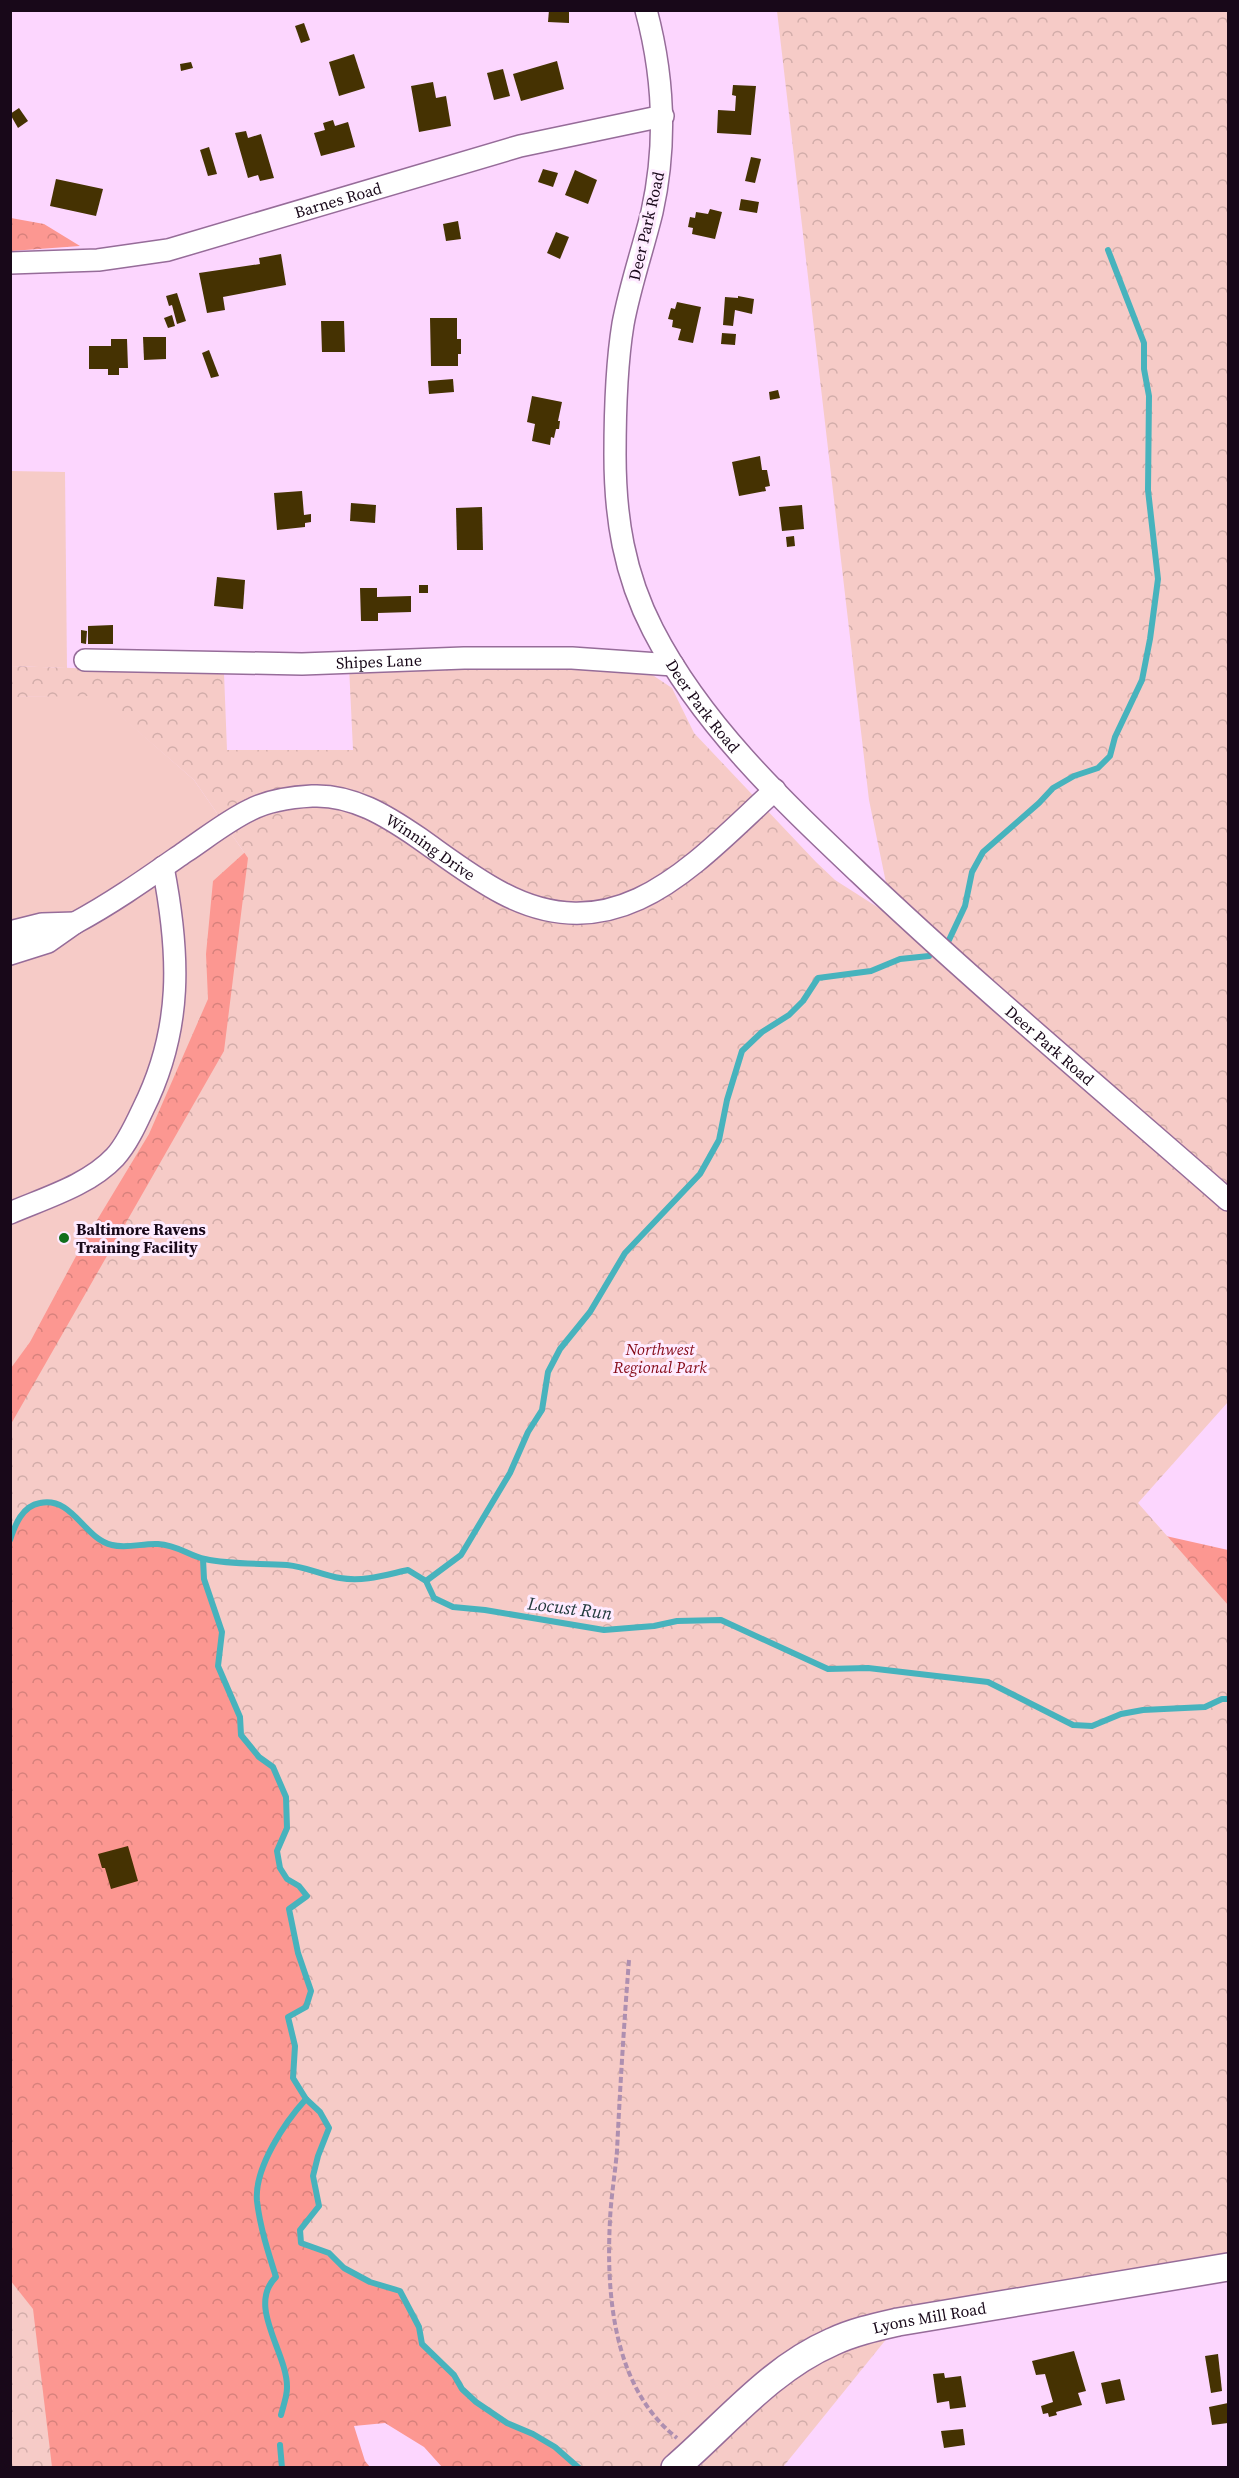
<svg xmlns="http://www.w3.org/2000/svg" width="1239" height="2478" viewBox="0 0 1239 2478" font-family="'Source Serif 4',serif">
	<style>
		.green { fill: #f6cbc7 }
		.forest { fill: url(#forest-crowns) }
		.park { fill: url(#park-crowns) }
		.lines { fill: none; stroke-linecap: round; stroke-linejoin: round }
		.stream { stroke: #47b3bd; stroke-width: 6 }
		.building { fill: #453202 }
		.minor-casing { stroke: #966c99; stroke-width: 24 }
		.major-casing { stroke: #966c99; stroke-width: 30 }
		.path { stroke: #ae8fb0; stroke-width: 4; stroke-dasharray: 6 3; stroke-linecap: butt }
		.minor { stroke: #fff; stroke-width: 21 }
		.major { stroke: #fff; stroke-width: 27 }
		.poi-dot { fill: #116f1c; stroke: #feebff; stroke-width: 2 }
		.labels { text-anchor: middle; dominant-baseline: central; stroke-width: 6; stroke-linejoin: round; paint-order: stroke }
		.street-label { font-size: 16px; fill: #180819; stroke: #feebff }
		.poi-label { font-size: 16px; font-weight: bold; fill: #180819; stroke: #feebff; text-anchor: start }
		.park-label { font-size: 16px; font-style: italic; fill: #850a17; stroke: #feebff }
		.water-label { font-size: 18px; font-style: italic; fill: #213a3c; stroke: #feebff }
	</style>
	<defs>
		<pattern id="forest-crowns" width="20" height="18" patternUnits="userSpaceOnUse" patternTransform="scale(1.5)"><rect width="20" height="18" fill="#fc9791"/><path d="M2 6a3 3 0 1 1 6 0M12 15a3 3 0 1 1 6 0" fill="none" stroke="#d7817c"/></pattern>
		<pattern id="park-crowns" width="20" height="18" patternUnits="userSpaceOnUse" patternTransform="scale(1.5)"><rect width="20" height="18" fill="#f6cbc7"/><path d="M2 6a3 3 0 1 1 6 0M12 15a3 3 0 1 1 6 0" fill="none" stroke="#d2adaa"/></pattern>
	</defs>
	<rect width="100%" height="100%" fill="#fcd6fe"/>
	<g class="green">
		<path d="M11 471 65 472 67 668 11 666Z"/>
		<path d="M97 695 194 780 248 858 224 1051 11 1424V697Z"/>
	</g>
	<g class="forest">
		<path d="M11 218 44 224 80 246 11 251Z"/>
		<path d="M253 845 881 1210 1157 1534 1228 1550V1946L588 2467H442L424 2447 385 2423 354 2426 365 2461 370 2467 11 2468V1368L30 1342 82 1245 149 1134 208 999 206 954 213 881Z"/>
	</g>
	<g class="park">
		<path d="M777 11H1228V1402L1138 1503 1228 1605V2257L922 2309 736 2394 660 2467H579L555 2447 533 2434 507 2423 476 2402 462 2389 454 2375 422 2344 419 2327 400 2291 370 2282 344 2268 329 2253 301 2243 300 2230 319 2206 313 2176 318 2156 329 2129 320 2112 306 2099 293 2078 295 2046 288 2017 306 2007 311 1991 298 1953 289 1909 307 1896 299 1886 287 1879 280 1868 277 1851 287 1828 285 1797 273 1767 259 1757 241 1735 240 1717 218 1666 222 1632 204 1580 203 1559 181 1548 158 1544 112 1545 98 1539 62 1505 40 1502 28 1509 17 1520 11 1540V1424L224 1051 248 858 194 780 97 696 11 697V666L224 673 227 750H353L349 666 584 670 651 674 672 688 694 733 816 862 835 880 893 917 869 800Z"/>
		<path d="M10 2280 33 2309 52 2467H11Z"/>
		<path d="M892 2332 783 2467 689 2468 806 2365Z"/>
	</g>
	<g class="lines">
		<g class="stream">
			<path d="M949 940 965 906 972 872 983 852 1039 803 1053 788 1074 776 1098 768 1110 756 1115 737 1142 680 1150 639 1158 579 1148 490 1149 396 1144 369V343L1108 250"/>
			<path d="M10 1540C15 1525 22 1506 40 1503 73 1496 84 1539 112 1545 127 1549 143 1543 158 1544 178 1545 189 1556 205 1559 232 1565 260 1563 287 1565 307 1567 322 1575 340 1578 364 1582 385 1575 408 1570L426 1581 434 1598 453 1607 485 1610 604 1630 654 1626 677 1621 721 1620 828 1669 868 1668 988 1682 1073 1725 1092 1726 1121 1714 1143 1710 1205 1707 1222 1699H1228"/>
			<path d="M203 1559 204 1579 222 1632 218 1666 240 1717 241 1735 259 1757 273 1767 286 1797 287 1828 277 1851 280 1868 287 1879 299 1886 307 1896 289 1909 298 1953 311 1991 306 2007 288 2017 295 2046 293 2078 306 2099 320 2112 329 2128 318 2156 313 2176 319 2206 300 2230 301 2243 329 2253 344 2268 370 2282 400 2291 419 2327 422 2344 454 2375 462 2389 476 2402 507 2423 533 2434 555 2447 579 2468"/>
			<path d="M426 1581 461 1555 510 1473 528 1432 542 1410 548 1372 560 1349 590 1312 625 1253 700 1174 719 1140 727 1100 742 1051 762 1032 789 1015 803 1001 818 978 871 971 900 959 929 956"/>
			<path d="M281 2415C283 2407 287 2396 287 2388 288 2353 246 2306 276 2277 268 2252 260 2227 257 2201 254 2168 285 2122 306 2099"/>
			<path d="M280 2445 282 2468"/>
		</g>
	</g>
	<g class="building">
		<path d="M549 10H569V23L548 22Z"/>
		<path d="M304 23 310 40 301 43 295 26Z"/>
		<path d="M354 54 365 88 339 96 329 62Z"/>
		<path d="M557 61 564 89 521 101 513 74Z"/>
		<path d="M191 62 193 68 181 71 180 64Z"/>
		<path d="M503 69 510 96 494 100 487 73Z"/>
		<path d="M433 82 436 98 446 96 451 126 419 132 411 86Z"/>
		<path d="M733 85 756 86 751 135 717 133 718 110 735 111 736 96 732 95Z"/>
		<path d="M19 108 28 121 18 128 10 114Z"/>
		<path d="M333 120 335 126 348 122 355 147 321 156 314 133 325 130 323 123Z"/>
		<path d="M246 131 248 138 261 134 274 178 260 181 258 175 248 178 235 133Z"/>
		<path d="M209 147 217 174 208 176 200 150Z"/>
		<path d="M751 157 761 159 755 183 745 181Z"/>
		<path d="M543 169 558 173 553 187 538 182Z"/>
		<path d="M575 170 597 180 588 204 565 195Z"/>
		<path d="M56 179 103 189 96 216 50 206Z"/>
		<path d="M741 199 759 202 757 213 739 210Z"/>
		<path d="M710 209 722 212 715 239 692 234 693 228 688 227 690 217 695 218 696 212 708 214Z"/>
		<path d="M458 221 461 239 446 241 443 224Z"/>
		<path d="M556 232 569 237 560 259 547 253Z"/>
		<path d="M281 254 286 285 223 297 225 310 207 313 199 273 260 264 259 258Z"/>
		<path d="M177 293 186 321 177 324 172 305 169 306 166 296Z"/>
		<path d="M738 296 754 299 752 314 735 310 733 326 723 325 725 297 738 298Z"/>
		<path d="M677 302 701 307 693 343 678 340 681 329 672 327 673 320 668 319 671 308 675 309Z"/>
		<path d="M172 315 175 326 168 328 164 318Z"/>
		<path d="M430 318H457V339H461V354H458V366H431Z"/>
		<path d="M321 321H344L345 352H322Z"/>
		<path d="M722 333 736 334 735 345 721 344Z"/>
		<path d="M143 337H166V359L144 360Z"/>
		<path d="M111 339H127L128 368H119V375H108V369H89V346H111Z"/>
		<path d="M209 350 219 376 211 378 202 353Z"/>
		<path d="M453 379 454 392 429 394 428 381Z"/>
		<path d="M778 390 780 398 770 400 769 392Z"/>
		<path d="M532 396 562 402 558 421H560L559 429H556L554 438 551 437 550 445 532 441 535 424 527 422Z"/>
		<path d="M760 456 762 470H767L770 486 765 487 766 491 739 496 732 462Z"/>
		<path d="M302 491 304 515 311 514V522L305 523V527L277 530 274 493Z"/>
		<path d="M351 503 376 505 375 523 350 521Z"/>
		<path d="M802 505 804 529 782 531 779 507Z"/>
		<path d="M482 507 483 550H457L456 508Z"/>
		<path d="M794 536 795 546 787 547 786 537Z"/>
		<path d="M217 577 245 580 243 609 214 606Z"/>
		<rect x="419" y="585" width="9" height="8"/>
		<path d="M360 588H377V597L411 596V612L378 613V621H361Z"/>
		<path d="M113 625V644H88V626Z"/>
		<path d="M81 630 87 631 86 644 81 643Z"/>
		<path d="M128 1846 138 1881 111 1889 105 1868H102L98 1854Z"/>
		<path d="M1074 2351 1086 2391 1078 2393 1082 2405 1056 2412 1057 2415 1049 2417 1048 2413 1043 2414 1041 2406 1053 2402 1045 2374 1036 2375 1032 2361Z"/>
		<path d="M1218 2354 1222 2391 1211 2393 1205 2356Z"/>
		<path d="M944 2373 945 2378 961 2376 966 2407 950 2409 949 2401 937 2403 933 2374Z"/>
		<path d="M1120 2379 1125 2400 1106 2404 1101 2383Z"/>
		<path d="M1228 2403V2423L1212 2425 1209 2407Z"/>
		<path d="M963 2429 965 2445 944 2448 941 2431Z"/>
	</g>
	<g class="lines">
		<g class="minor-casing">
			<g id="minor">
				<path id="s1" d="M646 10C664 77 667 144 652 212 643 249 630 286 623 324 616 367 615 411 615 455 615 517 624 574 653 630 702 725 782 800 859 873 978 986 1105 1092 1228 1200"/>
				<path id="s2" d="M10 263 98 260 168 250 520 146 663 116"/>
				<path id="s3" d="M85 660 302 664 464 658H572L673 665"/>
				<path id="s4" d="M75 923C114 902 149 877 185 852 206 838 227 821 250 810 267 801 293 797 312 796 352 794 387 816 419 838 446 857 473 878 502 893 619 955 696 862 775 790"/>
				<path d="M10 932 42 924 75 923 48 942 10 954"/>
				<path d="M10 1213C45 1198 89 1185 115 1157 127 1144 136 1124 143 1109 183 1029 180 954 163 867"/>
			</g>
		</g>
		<g class="major-casing">
			<g id="major">
				<path id="s5" d="M675 2468C726 2424 770 2369 832 2342 853 2332 876 2327 898 2322L1228 2267"/>
			</g>
		</g>
		<path class="path" d="M629 1960C624 2024 620 2088 617 2151 615 2174 611 2197 610 2220 606 2294 613 2388 677 2438"/>
		<use href="#minor" class="minor"/>
		<use href="#major" class="major"/>
	</g>
	<circle class="poi-dot" cx="64" cy="1238" r="6"/>
	<g class="labels">
		<g class="street-label">
			<text stroke="none"><textPath href="#s2" startOffset="336">Barnes Road</textPath></text>
			<text transform="translate(646 226) rotate(-77)">Deer Park Road</text>
			<text stroke="none"><textPath href="#s3" startOffset="294">Shipes Lane</textPath></text>
			<text stroke="none"><textPath href="#s1" startOffset="723">Deer Park Road</textPath></text>
			<text stroke="none"><textPath href="#s4" startOffset="404">Winning Drive</textPath></text>
			<text stroke="none"><textPath href="#s1" startOffset="1209">Deer Park Road</textPath></text>
			<text stroke="none"><textPath href="#s5" startOffset="303">Lyons Mill Road</textPath></text>
		</g>
		<g class="poi-label">
			<text x="76" y="1229">Baltimore Ravens<tspan x="76" dy="18">Training Facility</tspan></text>
		</g>
		<g class="park-label">
			<text x="660" y="1349">Northwest<tspan x="660" dy="18">Regional Park</tspan></text>
		</g>
		<g class="water-label">
			<text transform="translate(570 1608) rotate(7)">Locust Run</text>
		</g>
	</g>
	<rect width="1239" height="2478" fill="none" stroke="#180819" stroke-width="24"/>
</svg>
